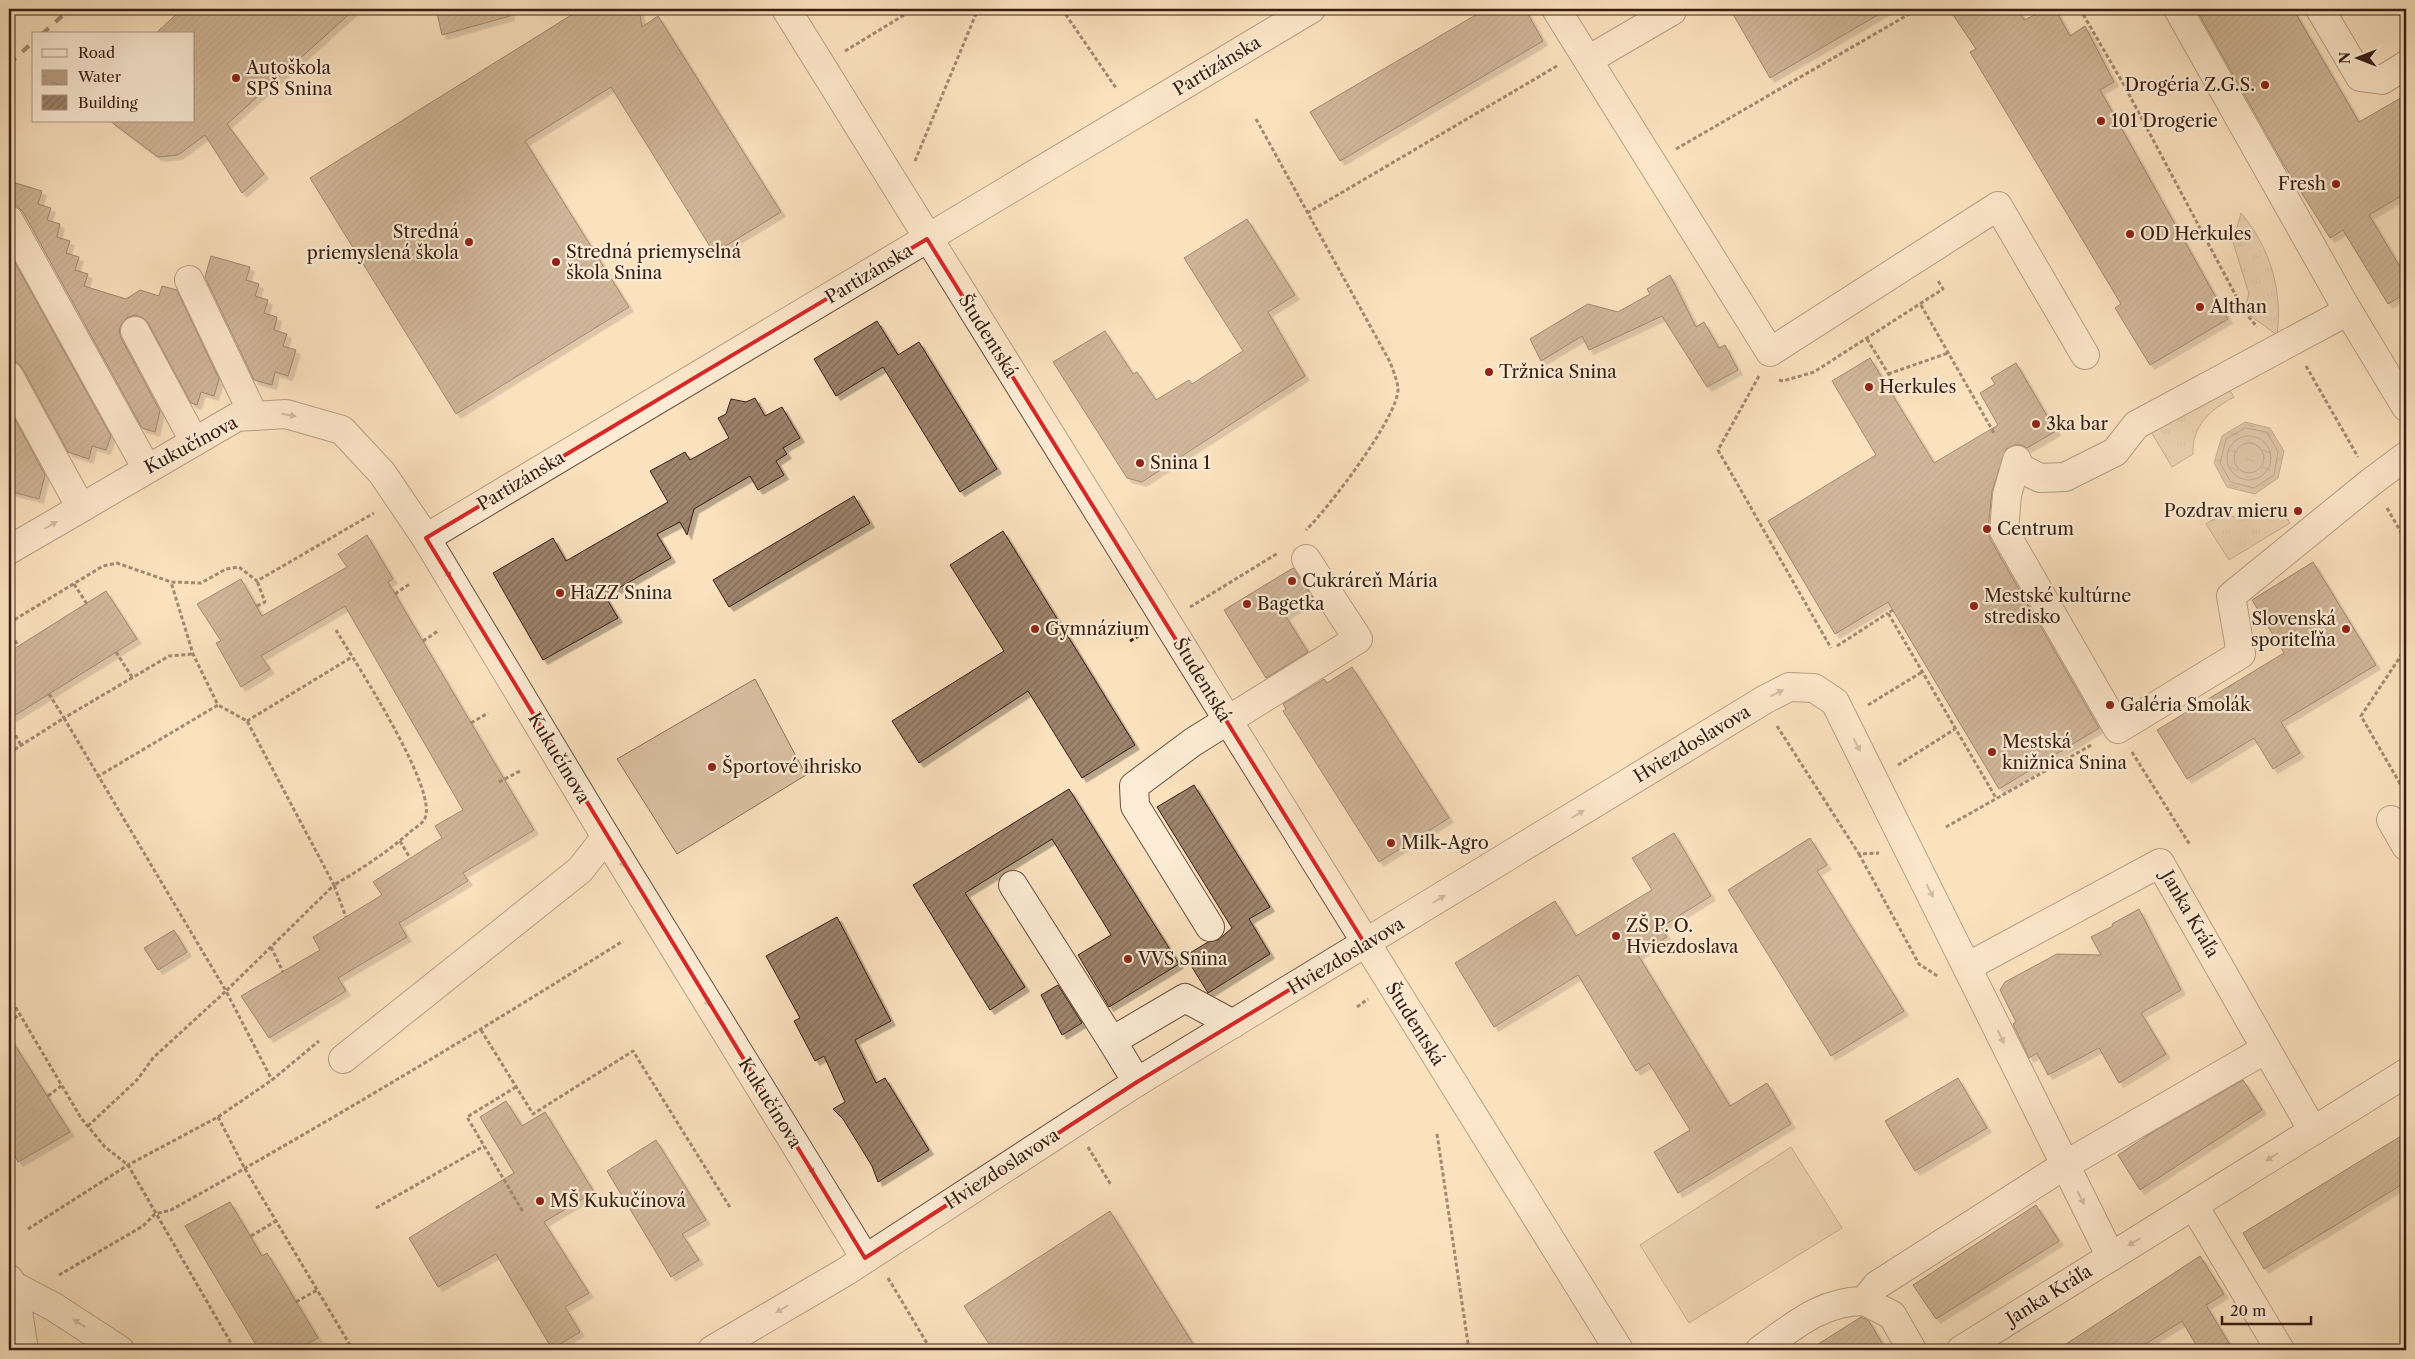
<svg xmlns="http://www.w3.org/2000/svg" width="2415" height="1359" viewBox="0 0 2415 1359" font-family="'Libre Caslon Text',serif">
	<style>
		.grass { fill: url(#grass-tufts); stroke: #89705a }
		.pitch { fill: #dac1a2; stroke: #89705a }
		.water { fill: url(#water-ripples); stroke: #856b57 }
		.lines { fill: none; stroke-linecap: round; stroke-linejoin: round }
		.shore { stroke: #785e4c; stroke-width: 1 }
		.building { fill: url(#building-hatch); stroke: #381e13; filter: url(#shadow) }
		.minor-casing { stroke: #694f3e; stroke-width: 30 }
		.path { stroke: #381e13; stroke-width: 3; stroke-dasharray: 4 2.5; stroke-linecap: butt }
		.minor { stroke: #fcecd5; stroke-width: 28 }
		.rail { stroke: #381e13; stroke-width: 4; stroke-dasharray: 9 9; stroke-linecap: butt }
		.oneway { fill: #a48f7e }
		.marked { fill: none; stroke: #d62828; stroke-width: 4; stroke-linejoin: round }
		.poi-dot { fill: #8f2418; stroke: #fcecd5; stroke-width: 2 }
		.labels { text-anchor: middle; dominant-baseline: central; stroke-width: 4.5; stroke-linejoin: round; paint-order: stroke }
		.street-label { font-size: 18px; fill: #381e13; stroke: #fcecd5 }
		.poi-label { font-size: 18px; fill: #381e13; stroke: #fcecd5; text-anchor: start }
	</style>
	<defs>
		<pattern id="grass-tufts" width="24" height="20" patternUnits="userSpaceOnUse" patternTransform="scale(1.25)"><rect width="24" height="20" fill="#dac1a2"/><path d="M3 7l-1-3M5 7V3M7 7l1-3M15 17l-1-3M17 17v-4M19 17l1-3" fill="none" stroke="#bca58b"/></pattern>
		<pattern id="water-ripples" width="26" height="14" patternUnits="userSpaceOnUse" patternTransform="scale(1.25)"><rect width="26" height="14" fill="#b99f85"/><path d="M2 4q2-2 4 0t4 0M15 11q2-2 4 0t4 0" fill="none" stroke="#97816c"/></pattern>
		<pattern id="building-hatch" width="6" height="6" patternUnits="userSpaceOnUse" patternTransform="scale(1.25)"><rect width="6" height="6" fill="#9d846c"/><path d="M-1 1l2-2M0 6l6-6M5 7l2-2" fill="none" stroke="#816b58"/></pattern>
		<filter id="shadow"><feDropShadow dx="4.5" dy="4.5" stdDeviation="0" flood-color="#0004"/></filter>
	</defs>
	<rect width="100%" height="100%" fill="#fbe2bf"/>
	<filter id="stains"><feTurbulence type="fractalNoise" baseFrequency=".004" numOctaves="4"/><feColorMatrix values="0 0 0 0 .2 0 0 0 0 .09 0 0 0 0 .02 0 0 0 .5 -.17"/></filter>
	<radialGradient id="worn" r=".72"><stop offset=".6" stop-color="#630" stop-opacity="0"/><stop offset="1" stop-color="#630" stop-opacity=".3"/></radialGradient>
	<g class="grass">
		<path d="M2241 213C2270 247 2283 291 2277 335L2244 311 2249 294 2233 242Z"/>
		<path d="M2226 384 2234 397C2210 410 2192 425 2193 454L2172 467 2150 430Z"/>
		<path d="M2283 512 2290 523 2229 560 2206 524 2224 513C2244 523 2263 519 2283 512Z"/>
	</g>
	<g class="pitch">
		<path d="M755 679 806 775 677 854 617 759Z"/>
		<path d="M1791 1147 1842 1228 1689 1323 1640 1245Z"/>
	</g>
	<path class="water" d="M2245 422 2270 428 2284 451 2278 478 2255 494 2227 487 2214 463 2222 436Z"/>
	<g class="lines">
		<g class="shore">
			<path d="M2246 428 2267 432 2278 452 2274 475 2254 488 2231 482 2220 463 2226 439Z"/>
			<circle cx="2249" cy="458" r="22"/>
			<circle cx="2249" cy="458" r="15"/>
		</g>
	</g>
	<g class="building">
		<path d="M182 9H355L227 124 264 174 242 193 205 135 178 155 158 157 110 121H194V34H155Z"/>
		<path d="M436 9H509L510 16 442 35Z"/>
		<path d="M581 9H639L642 27 658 16 781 212 714 253 611 87 525 141 629 307 456 414 310 178Z"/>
		<path d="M1486 9H1525L1543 41 1340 161 1310 112Z"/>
		<path d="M1730 9H1888L1770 78Z"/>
		<path d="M1949 9H2018L2024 20 2048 9H2055L2070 36 2085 26 2114 82 2100 90 2228 319 2150 365 2115 308 2121 304 1970 52 1976 49Z"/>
		<path d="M2196 9H2293L2359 122 2406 95V193L2369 215 2406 277V293L2388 304 2343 230 2330 238 2284 165Z"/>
		<path d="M9 181 42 191 38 204 51 208 47 220 60 224 57 237 70 241 66 253 79 257 75 270 88 274 84 286 126 299 140 290 159 296 162 286 177 290 219 379 214 396 201 392 197 405 191 403 148 323 143 318 136 315 128 317 122 323 119 330 121 338 160 411 155 432 142 428 23 212 17 206 9 204Z"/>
		<path d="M1247 219 1295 295 1268 312 1305 376 1142 482 1127 478 1053 362 1105 331 1133 374 1137 372 1156 400 1189 380 1192 384 1243 351 1184 258Z"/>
		<path d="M9 252 111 436 106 450 92 446 89 459 68 452 23 369 17 362 9 360Z"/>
		<path d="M211 256 250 267 246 280 259 284 255 296 268 300 264 313 277 317 274 330 287 334 283 346 296 350 288 376 275 372 272 385 254 380 205 277Z"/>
		<path d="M1670 275 1696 327 1704 322 1719 348 1725 345 1738 370 1707 387 1662 316 1589 350 1582 336 1541 361 1530 339 1588 304 1618 312 1650 294 1647 289Z"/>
		<path d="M877 321 898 355 919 342 997 469 960 492 883 367 836 396 814 359Z"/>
		<path d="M1870 358 1934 463 1998 425 1980 393 1995 384 1991 378 2016 363 2056 431 2027 448 2021 445H2014L2006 449 1992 491 1988 530 1990 539 2099 728 1999 789 1888 602 1835 634 1768 521 1876 455 1832 381Z"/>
		<path d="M755 398 765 416 782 407 800 438 783 448 787 454 776 461 784 475 758 490 750 476 694 509 687 535 680 522 657 534 671 558 605 596 618 618 543 660 493 573 553 538 566 561 668 502 650 471 685 452 690 460 729 438 718 418 726 414 731 399 746 402Z"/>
		<path d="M9 408 45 475 39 499 9 491Z"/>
		<path d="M854 496 870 523 729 607 713 580Z"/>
		<path d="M1003 531 1135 745 1082 778 1028 691 919 763 892 721 1004 651 950 565Z"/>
		<path d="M367 535 393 579 388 582 534 830 463 873 468 881 399 923 407 937 338 978 346 991 269 1038 241 996 320 950 313 937 382 895 373 882 442 838 435 826 463 810 345 606 261 656 270 669 241 687 216 643 221 641 197 604 241 579 262 616 347 567 338 554Z"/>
		<path d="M2313 562 2376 665 2281 722 2300 753 2273 769 2254 738 2187 779 2157 730 2284 653 2252 600Z"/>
		<path d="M1293 568 1313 598 1285 615 1308 652 1266 678 1224 610Z"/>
		<path d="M106 591 137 639 9 719V652Z"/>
		<path d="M1352 667 1449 818 1379 862 1283 711 1286 709 1283 704 1324 679 1327 683Z"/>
		<path d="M1194 785 1270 907 1249 919 1270 954 1208 993 1185 956 1208 942 1218 940 1232 928 1157 807Z"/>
		<path d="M1069 789 1179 964 1109 1007 1078 955 1111 935 1052 839 965 893 1025 987 990 1010 913 885Z"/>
		<path d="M1674 833 1711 896 1661 927 1667 937 1638 955 1730 1106 1767 1083 1791 1124 1678 1193 1654 1152 1690 1130 1649 1063 1636 1071 1578 975 1494 1027 1455 963 1555 901 1576 936 1652 890 1632 858Z"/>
		<path d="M1810 838 1827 865 1817 871 1904 1011 1831 1056 1728 890Z"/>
		<path d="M2139 909 2181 990 2141 1013 2166 1054 2119 1083 2099 1048 2048 1075 2037 1053 2029 1058 2013 1024 2016 1022 2000 990 2005 982 2057 954 2101 955 2091 937 2113 926 2112 924Z"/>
		<path d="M837 917 891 1021 855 1040 876 1083 885 1078 929 1150 878 1182 872 1166 843 1119 833 1109 845 1102 824 1056 815 1061 794 1021 800 1018 766 956Z"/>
		<path d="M174 930 187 952 158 970 144 948Z"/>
		<path d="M1058 985 1082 1023 1062 1035 1041 995Z"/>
		<path d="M9 1036 70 1132 18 1162 9 1145Z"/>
		<path d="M1958 1078 1987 1128 1915 1171 1885 1121Z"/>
		<path d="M2243 1080 2262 1110 2140 1190 2118 1155 2148 1135Z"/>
		<path d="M506 1101 522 1126 545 1112 594 1192 544 1222 589 1293 565 1307 580 1332 552 1349 496 1254 438 1287 409 1238 514 1173 480 1117Z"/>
		<path d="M2406 1133V1182L2264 1269 2243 1233Z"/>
		<path d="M656 1140 706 1220 682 1234 699 1260 671 1277 607 1171Z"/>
		<path d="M230 1202 262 1256 267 1253 318 1338 297 1350H259L185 1226Z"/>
		<path d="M2036 1205 2059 1241 1936 1319 1913 1285Z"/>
		<path d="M1110 1211 1197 1350H993L964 1306Z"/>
		<path d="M2200 1256 2224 1294 2206 1305 2233 1350H2199L2182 1321 2136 1350H2057Z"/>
		<path d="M1861 1317 1869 1321 1886 1350H1809Z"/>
	</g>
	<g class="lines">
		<g class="minor-casing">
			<g id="minor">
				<path d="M786 9 1619 1350"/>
				<path d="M1556 9 1770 352 1998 206 2085 355"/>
				<path d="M2178 9 2348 311 2406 407"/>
				<path d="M2320 9 2360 77 2382 80 2406 65"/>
				<path d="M1588 60 1672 11 1671 9"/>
				<path d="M9 220 147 469"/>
				<path d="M189 280 254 416"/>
				<path d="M135 331 194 441"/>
				<path d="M9 376 81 508"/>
				<path d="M2017 460 2007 495 2004 531 2118 729 2241 654 2231 596 2371 482 2406 456"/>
				<path d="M2024 470 2040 478 2065 477 2115 452 2136 425 2348 311"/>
				<path d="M426 538 1311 9"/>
				<path d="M9 550 237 417 286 414 342 430 382 473 426 538 606 837 865 1258"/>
				<path d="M2391 820 2406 846"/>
				<path d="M1013 885 1112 1041"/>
				<path d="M1210 927 1135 806 1134 786 1193 742 1358 639 1306 559"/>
				<path d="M1967 967 2160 863 2313 1131"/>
				<path d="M343 1059 580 870 606 837"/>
				<path d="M1137 1082 1112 1041 1185 998 1233 1024"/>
				<path d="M2194 1206 2280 1350"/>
				<path d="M9 1279 14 1286 54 1307 120 1350"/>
				<path d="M14 1286 24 1350"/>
				<path d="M1864 1301 1892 1315 1912 1350"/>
				<path d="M712 1350 845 1272 1137 1082 1764 700 1789 687 1814 688 1835 702 2111 1257"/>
				<path d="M1760 1350C1793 1327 1821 1301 1864 1301L1877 1285 2065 1165 2266 1049"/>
				<path d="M1961 1350 2406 1073"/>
			</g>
		</g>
		<g class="path">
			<path d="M1062 9 1116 88"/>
			<path d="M2080 9 2124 85 2244 311 2257 327"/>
			<path d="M845 51 914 9"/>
			<path d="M1256 119 1390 362C1393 370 1397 380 1398 388 1400 415 1327 510 1306 530"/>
			<path d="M1676 149 1918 9"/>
			<path d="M915 161 978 9"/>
			<path d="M1307 213 1557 66"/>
			<path d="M1921 305 1994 433"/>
			<path d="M1867 339 1891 378 1885 382"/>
			<path d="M2306 366 2358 457"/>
			<path d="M1888 374 1948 353"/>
			<path d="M1759 376 1718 450 1831 648"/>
			<path d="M1779 380 1783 381 1814 372 1943 289 1937 279"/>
			<path d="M2387 508 2406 541"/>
			<path d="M74 584 87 604"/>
			<path d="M395 594 411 583"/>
			<path d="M257 606 265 602 257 581"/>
			<path d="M1190 607 1278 553"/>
			<path d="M1893 610 1888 613 1996 798"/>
			<path d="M9 623 103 566 117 563 171 582 201 583 226 569 239 567 257 581 374 513"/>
			<path d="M9 629 18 646"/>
			<path d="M336 630C353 659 442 794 424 820 421 825 413 829 409 833 386 853 360 870 334 885L346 917"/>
			<path d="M423 641 438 631"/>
			<path d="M1130 641 1140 635"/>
			<path d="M1837 646 1888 613"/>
			<path d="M2406 648 2361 716 2406 794"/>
			<path d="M116 652 132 677"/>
			<path d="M49 694 64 718 169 656 193 654"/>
			<path d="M1868 705 1922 672"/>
			<path d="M247 721 352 657"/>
			<path d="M471 723 488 713"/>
			<path d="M9 724 21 745"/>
			<path d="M1777 726 1859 854 1879 853"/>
			<path d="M2132 752 2190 845"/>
			<path d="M9 753 64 718 226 991 334 885 247 721 218 705"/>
			<path d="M1898 765 1955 729"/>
			<path d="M97 777 218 705 193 654 171 582"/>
			<path d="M499 782 520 771"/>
			<path d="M1946 827 2093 744"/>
			<path d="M400 841 410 858"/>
			<path d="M1859 854 1919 964 1939 977"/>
			<path d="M271 947 283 972"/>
			<path d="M9 996 81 1118 105 1147 128 1165 235 1350"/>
			<path d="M1357 1007 1368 999"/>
			<path d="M9 1022 19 1015"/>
			<path d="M481 1030 533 1114 633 1051 731 1209"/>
			<path d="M516 1087 467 1117 523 1212"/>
			<path d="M48 1096 61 1086"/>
			<path d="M218 1117 245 1169 353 1350"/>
			<path d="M88 1126 137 1080 153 1058 226 991 272 1080"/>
			<path d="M1437 1134 1469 1350"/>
			<path d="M1088 1147 1111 1185"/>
			<path d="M376 1208 484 1146"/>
			<path d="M28 1229 128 1165 218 1117 272 1080 319 1041"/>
			<path d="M251 1236 276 1221"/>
			<path d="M59 1275 143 1226 155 1214 171 1210C325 1124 475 1034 623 941"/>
			<path d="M888 1278 931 1350"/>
			<path d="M296 1302 317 1290"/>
			<path d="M642 1345 645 1350"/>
		</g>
		<use href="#minor" class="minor"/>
		<g class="rail">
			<path d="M42 34 70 9"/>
			<path d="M9 64 34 41"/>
		</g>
	</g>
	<defs><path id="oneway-solid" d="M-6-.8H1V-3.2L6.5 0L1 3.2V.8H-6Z" transform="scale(1.25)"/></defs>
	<g class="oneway">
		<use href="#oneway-solid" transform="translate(289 415) rotate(10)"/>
		<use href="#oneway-solid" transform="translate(51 525) rotate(-30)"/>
		<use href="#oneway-solid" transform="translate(447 572) rotate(59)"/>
		<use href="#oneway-solid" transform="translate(1777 693) rotate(-27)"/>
		<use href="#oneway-solid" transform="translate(1857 745) rotate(63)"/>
		<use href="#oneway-solid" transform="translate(1578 814) rotate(-32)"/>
		<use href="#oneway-solid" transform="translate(621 861) rotate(58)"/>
		<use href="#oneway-solid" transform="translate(1930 891) rotate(64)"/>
		<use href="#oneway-solid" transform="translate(1439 899) rotate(-32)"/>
		<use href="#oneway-solid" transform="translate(706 1000) rotate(58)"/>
		<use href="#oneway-solid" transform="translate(2001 1037) rotate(64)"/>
		<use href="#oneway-solid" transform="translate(2272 1157) rotate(148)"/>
		<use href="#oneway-solid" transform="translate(810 1168) rotate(58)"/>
		<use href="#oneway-solid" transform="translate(2081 1198) rotate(63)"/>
		<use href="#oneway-solid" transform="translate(2134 1242) rotate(149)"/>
		<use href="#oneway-solid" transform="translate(782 1309) rotate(150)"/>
		<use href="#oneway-solid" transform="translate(79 1323) rotate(-146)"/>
	</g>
	<path d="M0 0H2415V1359H0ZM927 239 1365 944 1137 1082 865 1258 426 538Z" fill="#fbe2bf" fill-opacity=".55" fill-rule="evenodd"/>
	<path class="marked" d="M927 239 1365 944 1137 1082 865 1258 426 538Z"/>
	<g class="poi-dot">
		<circle cx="236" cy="78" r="5"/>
		<circle cx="2265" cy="85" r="5"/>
		<circle cx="2101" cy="121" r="5"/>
		<circle cx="2336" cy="184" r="5"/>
		<circle cx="2130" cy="234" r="5"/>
		<circle cx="469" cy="242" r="5"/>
		<circle cx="556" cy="262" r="5"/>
		<circle cx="2200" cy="307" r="5"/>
		<circle cx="1489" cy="372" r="5"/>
		<circle cx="1869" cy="387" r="5"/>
		<circle cx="2036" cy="424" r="5"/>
		<circle cx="1140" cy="463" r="5"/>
		<circle cx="2298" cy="511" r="5"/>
		<circle cx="1987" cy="529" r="5"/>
		<circle cx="1292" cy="581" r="5"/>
		<circle cx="560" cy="593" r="5"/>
		<circle cx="1247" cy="604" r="5"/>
		<circle cx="1974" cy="606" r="5"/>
		<circle cx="1035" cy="629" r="5"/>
		<circle cx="2346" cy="629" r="5"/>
		<circle cx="2110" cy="705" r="5"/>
		<circle cx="1992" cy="752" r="5"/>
		<circle cx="712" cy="767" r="5"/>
		<circle cx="1391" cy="843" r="5"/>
		<circle cx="1616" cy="936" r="5"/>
		<circle cx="1128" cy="959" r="5"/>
		<circle cx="540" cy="1201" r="5"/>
	</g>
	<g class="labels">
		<g class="street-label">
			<text transform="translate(1217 66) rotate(-31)">Partizánska</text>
			<text transform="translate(869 274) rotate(-31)">Partizánska</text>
			<text transform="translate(988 336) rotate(58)">Študentská</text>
			<text transform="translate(191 445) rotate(-28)">Kukučínova</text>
			<text transform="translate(521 481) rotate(-31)">Partizánska</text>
			<text transform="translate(1202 680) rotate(59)">Študentská</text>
			<text transform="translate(1692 744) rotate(-31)">Hviezdoslavova</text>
			<text transform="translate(559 758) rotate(59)">Kukučínova</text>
			<text transform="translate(2190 914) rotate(60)">Janka Kráľa</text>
			<text transform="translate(1346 956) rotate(-31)">Hviezdoslavova</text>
			<text transform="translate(1415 1024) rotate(58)">Študentská</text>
			<text transform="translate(770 1103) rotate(58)">Kukučínova</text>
			<text transform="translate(1002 1169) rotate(-33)">Hviezdoslavova</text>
			<text transform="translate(2049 1295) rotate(-32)">Janka Kráľa</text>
		</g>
		<g class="poi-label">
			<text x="246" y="68">Autoškola<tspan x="246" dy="21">SPŠ Snina</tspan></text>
			<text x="2255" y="85" text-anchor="end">Drogéria Z.G.S.</text>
			<text x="2111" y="121">101 Drogerie</text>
			<text x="2326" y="184" text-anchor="end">Fresh</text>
			<text x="459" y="232" text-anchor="end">Stredná<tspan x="459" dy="21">priemyslená škola</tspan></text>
			<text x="2140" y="234">OD Herkules</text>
			<text x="566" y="252">Stredná priemyselná<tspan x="566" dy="21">škola Snina</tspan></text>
			<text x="2210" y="307">Althan</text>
			<text x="1499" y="372">Tržnica Snina</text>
			<text x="1879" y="387">Herkules</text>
			<text x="2046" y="424">3ka bar</text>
			<text x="1150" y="463">Snina 1</text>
			<text x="2288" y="511" text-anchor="end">Pozdrav mieru</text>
			<text x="1997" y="529">Centrum</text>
			<text x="1302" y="581">Cukráreň Mária</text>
			<text x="570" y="593">HaZZ Snina</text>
			<text x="1984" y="596">Mestské kultúrne<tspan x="1984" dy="21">stredisko</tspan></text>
			<text x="1257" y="604">Bagetka</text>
			<text x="2336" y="619" text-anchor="end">Slovenská<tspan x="2336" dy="21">sporiteľňa</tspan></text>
			<text x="1045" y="629">Gymnázium</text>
			<text x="2120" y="705">Galéria Smolák</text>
			<text x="2002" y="742">Mestská<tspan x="2002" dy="21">knižnica Snina</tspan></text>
			<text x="722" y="767">Športové ihrisko</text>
			<text x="1401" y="843">Milk-Agro</text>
			<text x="1626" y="926">ZŠ P. O.<tspan x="1626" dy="21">Hviezdoslava</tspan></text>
			<text x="1138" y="959">VVS Snina</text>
			<text x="550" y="1201">MŠ Kukučínová</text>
		</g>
	</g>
	<rect width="2415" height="1359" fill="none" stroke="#fbe2bf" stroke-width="30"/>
	<rect x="10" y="10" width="2395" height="1339" fill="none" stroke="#381e13" stroke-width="2.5"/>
	<rect x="15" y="15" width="2385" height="1329" fill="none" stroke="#381e13"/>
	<rect x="32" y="32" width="162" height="90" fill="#fcecd5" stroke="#ae9a87"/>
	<rect x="42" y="49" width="25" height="8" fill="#fcecd5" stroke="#ae9a87"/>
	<text x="78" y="58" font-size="15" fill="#381e13">Road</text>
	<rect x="42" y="70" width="25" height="15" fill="url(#water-ripples)" stroke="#ae9a87"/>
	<text x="78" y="82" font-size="15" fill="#381e13">Water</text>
	<rect x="42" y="95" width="25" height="15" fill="url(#building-hatch)" stroke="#ae9a87"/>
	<text x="78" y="108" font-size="15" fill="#381e13">Building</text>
	<g transform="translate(2358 58) rotate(270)" stroke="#fcecd5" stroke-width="4" paint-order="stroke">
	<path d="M0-4L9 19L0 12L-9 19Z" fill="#381e13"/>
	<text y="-8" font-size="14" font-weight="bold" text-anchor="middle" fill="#381e13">N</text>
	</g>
	<path d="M2222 1316v8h89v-8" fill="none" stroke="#381e13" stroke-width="2.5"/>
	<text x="2230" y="1316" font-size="15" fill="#381e13" stroke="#fcecd5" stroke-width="4" paint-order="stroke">20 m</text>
	<rect width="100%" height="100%" filter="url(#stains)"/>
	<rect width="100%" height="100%" fill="url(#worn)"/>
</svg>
